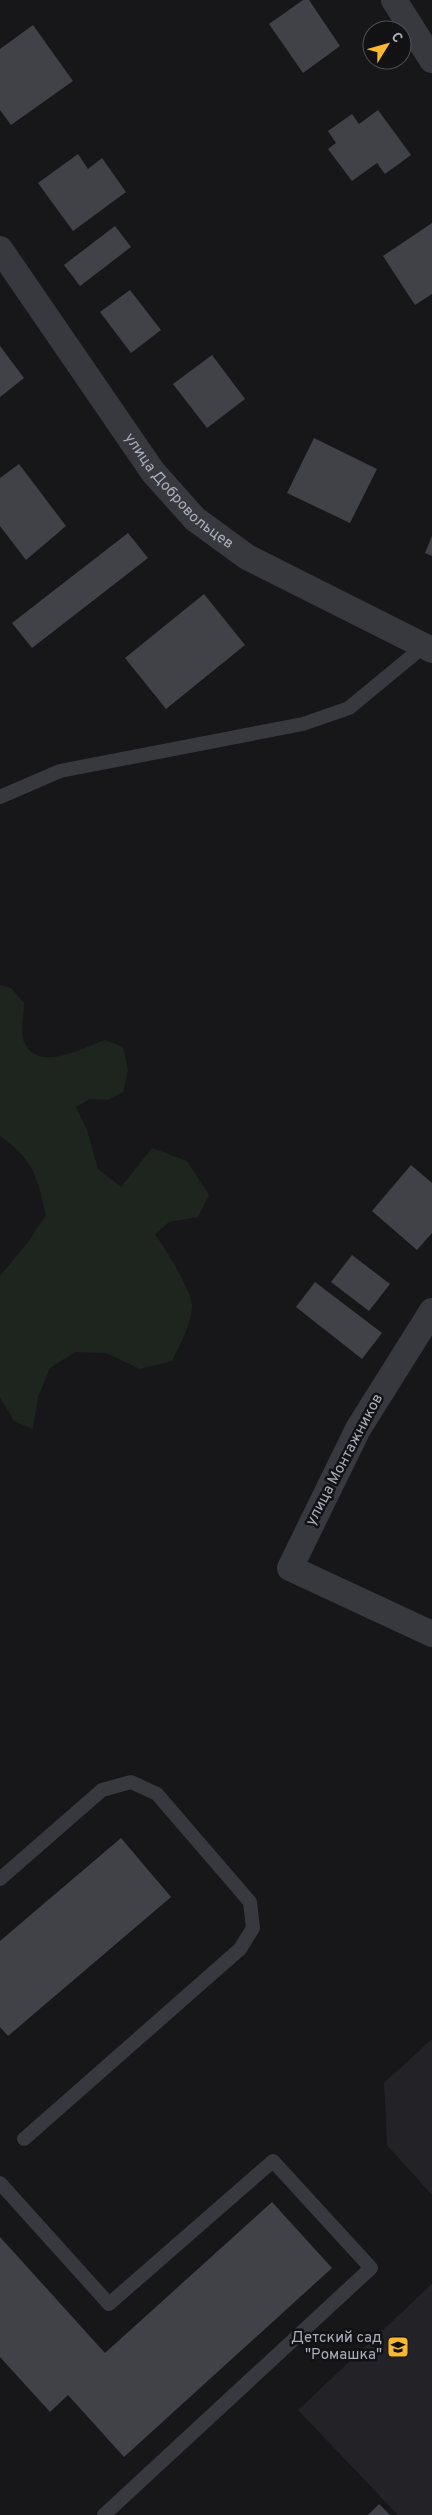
<svg xmlns="http://www.w3.org/2000/svg" width="432" height="2515" viewBox="0 0 432 2515" font-family="Overpass,sans-serif">
	<style>
		.built { fill: #232327 }
		.green { fill: #1d251e }
		.building { fill: #414247 }
		.lines { fill: none; stroke-linecap: round; stroke-linejoin: round }
		.lane { stroke: #38393f; stroke-width: 14 }
		.street { stroke: #38393f; stroke-width: 26 }
		.labels { text-anchor: middle; dominant-baseline: central; stroke-width: 5; stroke-linejoin: round; paint-order: stroke }
		.street-label { font-size: 15px; fill: #a9aeba; stroke: #121215 }
		.poi-label { font-size: 15px; fill: #a9aeba; stroke: #121215; text-anchor: end }
	</style>
	<rect width="100%" height="100%" fill="#17171a"/>
	<g class="built">
		<path d="M432 2039V2195L387 2145 384 2083Z"/>
		<path d="M432 2284V2515H398L298 2410Z"/>
	</g>
	<path class="green" d="M0 985 11 988 24 1003C24 1014 20 1032 24 1042 38 1074 84 1047 105 1040L123 1047 128 1071 123 1092 107 1100 90 1099 76 1107 87 1130 98 1169 121 1187 152 1148 187 1161 209 1195 198 1217 169 1222 155 1234C164 1247 193 1292 192 1306 191 1326 180 1344 172 1361L140 1369 106 1353 75 1352 50 1368 38 1397 33 1429 14 1421 0 1397V1276L28 1242 46 1215C37 1178 34 1159 0 1136Z"/>
	<g class="building">
		<path d="M303 0H309L340 46 303 73 269 24Z"/>
		<path d="M33 25 73 81 11 125 0 110V49Z"/>
		<path d="M378 110 411 155 385 174 377 163 352 181 328 149 336 143 328 131 352 114 359 124Z"/>
		<path d="M78 154 88 169 102 158 126 192 73 231 38 183Z"/>
		<path d="M432 223V294L415 305 383 256Z"/>
		<path d="M115 226 131 247 80 286 64 265Z"/>
		<path d="M130 290 161 330 131 353 100 312Z"/>
		<path d="M0 346 24 378 0 397Z"/>
		<path d="M212 355 245 399 207 428 173 384Z"/>
		<path d="M314 438 377 469 350 523 287 493Z"/>
		<path d="M19 464 66 526 26 560 0 526V478Z"/>
		<path d="M128 533 148 558 32 648 12 623Z"/>
		<path d="M432 536V556L425 553Z"/>
		<path d="M204 594 245 645 166 709 125 658Z"/>
		<path d="M411 1165 432 1183V1233L417 1250 372 1211Z"/>
		<path d="M352 1255 390 1284 369 1311 331 1282Z"/>
		<path d="M315 1282 382 1333 362 1359 296 1307Z"/>
		<path d="M121 1838 171 1897 8 2036 0 2027V1941Z"/>
		<path d="M272 2202 332 2268 124 2457 68 2395 50 2412 0 2357V2237L105 2353Z"/>
		<path d="M379 2504 390 2515H368Z"/>
	</g>
	<g class="lines">
		<g class="lane">
			<path d="M0 797 60 771 303 724 349 708 424 646"/>
			<path d="M0 1879 102 1790 131 1782 157 1794 250 1902 253 1928 240 1949 24 2139"/>
			<path d="M0 2183 109 2304 273 2161 371 2268 104 2515"/>
		</g>
		<g class="street">
			<path d="M394 0 432 60"/>
			<path id="s1" d="M0 249 153 472 195 519 247 557 432 650"/>
			<path d="M432 1311 358 1429 290 1568 432 1634"/>
		</g>
	</g>
	<defs>
		<g id="school-square" transform="scale(1.125)"><rect x="-9" y="-9" width="18" height="18" rx="4" fill="#f9b830" stroke="#121215"/><path d="M0-5L7-2L0 1L-7-2ZM-4 1L0 2.5L4 1V4Q0 6-4 4Z" fill="#111"/></g>
	</defs>
	<g fill-rule="evenodd">
		<use href="#school-square" x="398" y="2347"/>
	</g>
	<g class="labels">
		<g class="street-label">
			<text stroke="none"><textPath href="#s1" startOffset="302">улица Добровольцев</textPath></text>
			<text transform="translate(345 1460) rotate(-62)">улица Монтажников</text>
		</g>
		<g class="poi-label">
			<text x="382" y="2338">Детский сад<tspan x="382" dy="17">"Ромашка"</tspan></text>
		</g>
	</g>
	<g transform="translate(387 45) rotate(53)"><circle r="24" fill="#121215" stroke="#4e5057"/>
	<path d="M0-4L9 19L0 12L-9 19Z" fill="#f9b830"/>
	<text y="-8" font-size="14" font-weight="bold" text-anchor="middle" fill="#a9aeba">С</text>
	</g>
</svg>
